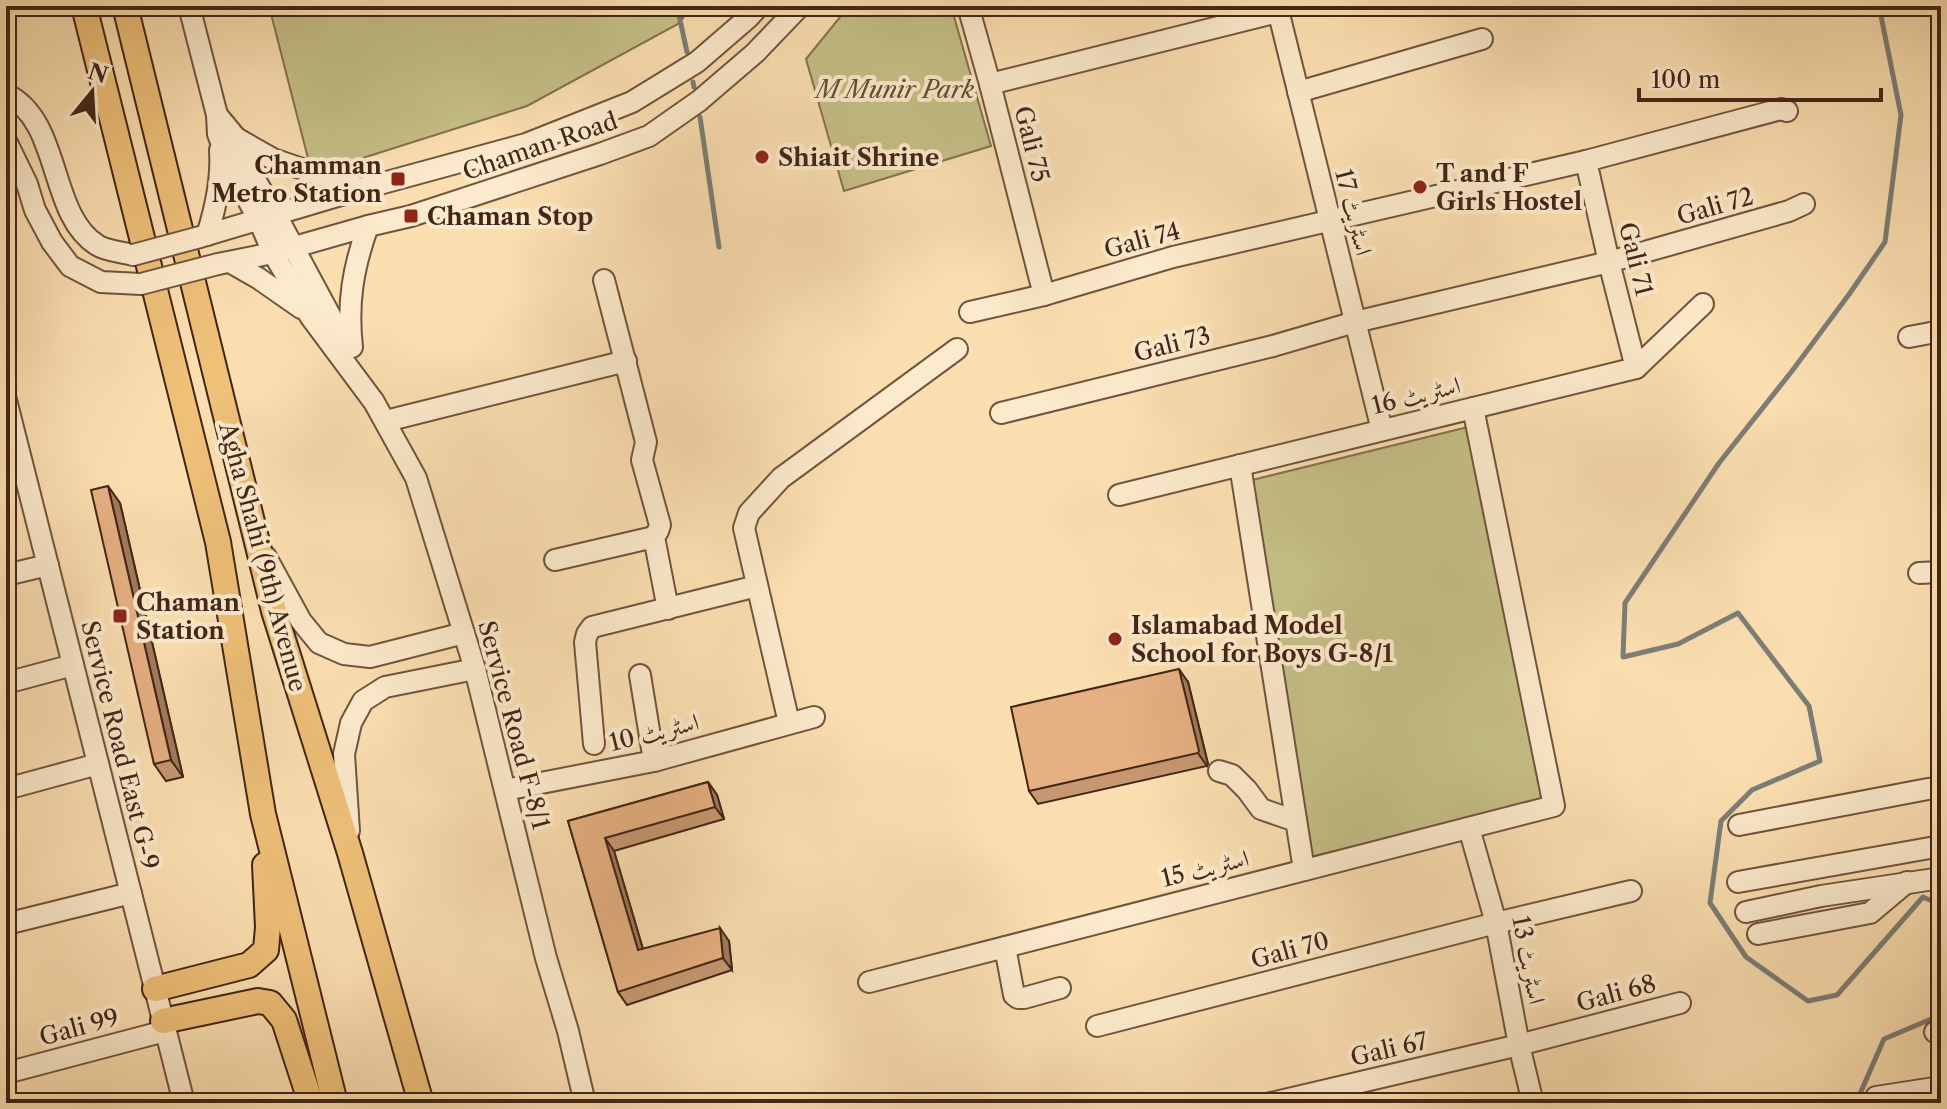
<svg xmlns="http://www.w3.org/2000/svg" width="1947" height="1109" viewBox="0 0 1947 1109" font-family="'Libre Caslon Text',Amiri,serif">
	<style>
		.green { fill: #c5c087; stroke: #84724f; stroke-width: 2 }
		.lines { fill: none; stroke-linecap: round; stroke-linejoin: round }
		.stream { stroke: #7c7e76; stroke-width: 5 }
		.minor-casing { stroke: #71543e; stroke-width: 24 }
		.major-casing { stroke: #432517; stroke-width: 28 }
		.minor { stroke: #fceacc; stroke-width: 20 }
		.major { stroke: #eec078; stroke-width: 24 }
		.minor-bridge-casing { stroke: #71543e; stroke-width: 24; stroke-linecap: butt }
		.minor-bridge { stroke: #fceacc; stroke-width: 20 }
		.wall { fill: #c69770; stroke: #432517; stroke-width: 2 }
		.shaded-wall { fill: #a17b5b; stroke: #432517; stroke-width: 2 }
		.building { fill: #e6b082; stroke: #432517; stroke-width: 2 }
		.poi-dot { fill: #8f2418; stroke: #fceacc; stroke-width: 3 }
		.labels { text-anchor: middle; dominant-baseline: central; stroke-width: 8; stroke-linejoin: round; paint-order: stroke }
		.park-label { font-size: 24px; font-style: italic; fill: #644c33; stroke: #fceacc }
		.street-label { font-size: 24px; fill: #432517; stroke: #fceacc }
		.poi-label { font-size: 24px; font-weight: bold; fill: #432517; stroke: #fceacc; text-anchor: start }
	</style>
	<rect width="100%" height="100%" fill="#fbdfb1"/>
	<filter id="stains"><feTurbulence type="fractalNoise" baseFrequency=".0025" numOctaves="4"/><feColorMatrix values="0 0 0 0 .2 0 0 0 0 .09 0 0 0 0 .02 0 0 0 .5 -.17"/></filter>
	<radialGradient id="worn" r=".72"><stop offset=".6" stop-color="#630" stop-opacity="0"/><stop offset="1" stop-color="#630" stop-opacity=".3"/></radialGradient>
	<g class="green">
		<path d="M269 6H693L678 24 527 106 312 174Z"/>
		<path d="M849 6H951L991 146 844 191 806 59Z"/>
		<path d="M1468 427 1548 801 1306 858 1248 481Z"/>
	</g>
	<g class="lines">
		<g class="stream">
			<path d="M677 6 687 52"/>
			<path d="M1879 6 1901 115 1885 242 1850 293 1792 371 1719 463 1625 603 1623 657 1678 644 1738 613 1809 706 1820 761 1752 790 1721 821 1710 903 1746 957 1808 1001 1837 995 1923 897 1941 905"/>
			<path d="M693 82 694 87"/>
			<path d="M700 117 719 247"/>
			<path d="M1856 1103 1884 1039 1941 1015"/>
		</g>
		<g class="minor-casing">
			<g id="minor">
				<path d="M189 6 217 115 218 134 232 171 259 220 273 253 310 316 374 402 416 478 475 669 546 958 568 1031 585 1103"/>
				<path d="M968 6 990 84 1044 295"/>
				<path d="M1277 6 1382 430"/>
				<path d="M990 84 1278 12"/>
				<path d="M1298 92 1482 39"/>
				<path d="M6 94C62 121 48 214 97 245 106 251 122 252 133 255"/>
				<path d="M217 115 236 138 251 173 276 215 346 345"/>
				<path d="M236 138 273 159 361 189"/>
				<path d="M6 141 27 184 35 210 52 242 70 266 101 282 141 284"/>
				<path d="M1586 161 1609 262 1636 368"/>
				<path d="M207 235C216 207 222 180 220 150"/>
				<path d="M200 237 361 189 526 144 632 102 697 62 748 18 759 6"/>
				<path d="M230 262 258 278 301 308"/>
				<path d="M218 264 273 253 368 226 411 216 600 154 649 136 699 101 755 53 800 6"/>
				<path d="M604 280 646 442 642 460 660 525 658 531 654 537 668 609"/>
				<path d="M970 312 1044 295 1173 257 1586 161 1781 109 1787 111"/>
				<path d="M1909 337 1941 331"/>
				<path d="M352 347C347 303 353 268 368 226"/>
				<path d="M6 400 184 1103"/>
				<path d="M1001 413 1273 346 1355 322 1609 262 1789 211 1804 204"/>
				<path d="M386 421 626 361"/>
				<path d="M1240 465 1304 870"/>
				<path d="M1119 495 1636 368 1703 304"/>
				<path d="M266 557 301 621 319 643 344 654 370 657 464 633"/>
				<path d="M555 560 654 537"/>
				<path d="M1919 573 1941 572"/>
				<path d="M6 575 48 565"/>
				<path d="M640 675 654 761"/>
				<path d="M6 683 73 665"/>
				<path d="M789 723 744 528 749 513 781 478 957 349"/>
				<path d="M594 744 585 642 587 634 592 627 757 586"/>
				<path d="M1219 771 1232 775 1247 790 1261 809 1296 821"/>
				<path d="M6 789 98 764"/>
				<path d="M505 790 654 761 814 717"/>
				<path d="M1739 825 1928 789 1941 788"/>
				<path d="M1469 828 1496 923 1519 1045 1533 1103"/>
				<path d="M349 831 344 754 351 723 363 701 385 687 475 669"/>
				<path d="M1738 882 1941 846"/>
				<path d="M1746 912 1821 896 1941 878"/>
				<path d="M6 924 131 893"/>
				<path d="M1758 934 1870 913 1907 882"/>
				<path d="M1005 947 1014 995 1018 998H1024L1060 988"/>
				<path d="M869 982 1554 806 1473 408"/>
				<path d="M1097 1026 1496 923 1631 891"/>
				<path d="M1935 1032 1941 1031"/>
				<path d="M6 1073 165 1031"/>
				<path d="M1876 1097 1941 1087"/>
				<path d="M1271 1103 1519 1045 1680 1003"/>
			</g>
		</g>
		<g class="major-casing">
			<g id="major">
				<path d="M84 6 218 542 263 814 335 1103"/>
				<path d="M125 6 274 611 350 853 421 1103"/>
				<path d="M155 989 249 965 266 950 268 927 265 865"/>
				<path d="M163 1021 258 1001 270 1003 284 1020 311 1103"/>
			</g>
		</g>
		<use href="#minor" class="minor"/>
		<use href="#major" class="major"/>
		<g class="minor-bridge-casing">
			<g id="minor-bridge">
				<path d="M133 255 200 237"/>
				<path d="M141 284 218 264"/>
			</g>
		</g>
		<use href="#minor-bridge" class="minor-bridge"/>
	</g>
	<g class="wall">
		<path d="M120 503 183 777 166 781 154 764Z"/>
		<path d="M1188 682 1208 764 1207 766 1038 804 1029 791Z"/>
		<path d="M708 782 717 795 724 819 614 851 643 949 729 941 732 970 627 1005 618 992 568 821Z"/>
	</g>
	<g class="shaded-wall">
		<path d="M108 486 120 503 183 777 171 760Z"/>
		<path d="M1179 669 1188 682 1208 764 1207 766 1198 753Z"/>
		<path d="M708 782 717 795 724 819 715 807Z"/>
		<path d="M605 838 614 851 647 963 638 950Z"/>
		<path d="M720 928 729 941 732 970 723 958Z"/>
	</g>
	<g class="building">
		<path d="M108 486 171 760 154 764 91 490Z"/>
		<path d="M1179 669 1199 751 1198 753 1029 791 1011 707Z"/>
		<path d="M708 782 715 807 605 838 638 950 720 928 723 958 618 992 568 821Z"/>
	</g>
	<g class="poi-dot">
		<circle cx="762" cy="157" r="8"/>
		<rect x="390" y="171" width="16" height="16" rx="4"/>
		<circle cx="1420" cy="187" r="8"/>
		<rect x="403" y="208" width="16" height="16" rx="4"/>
		<rect x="112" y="608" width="16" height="16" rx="4"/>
		<circle cx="1115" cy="639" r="8"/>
	</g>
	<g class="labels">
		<g class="park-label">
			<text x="895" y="89">M Munir Park</text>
		</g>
		<g class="street-label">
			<text transform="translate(1032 144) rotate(76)">Gali 75</text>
			<text transform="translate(540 146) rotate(-19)">Chaman Road</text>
			<text transform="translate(1715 206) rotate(-16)">Gali 72</text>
			<text transform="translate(1354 212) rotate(76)">اسٹریٹ 17</text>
			<text transform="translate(1142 240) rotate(-15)">Gali 74</text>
			<text transform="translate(1636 259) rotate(76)">Gali 71</text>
			<text transform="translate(1172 344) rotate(-14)">Gali 73</text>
			<text transform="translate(1416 395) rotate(-14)">اسٹریٹ 16</text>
			<text transform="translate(263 557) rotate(75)">Agha Shahi (9th) Avenue</text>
			<text transform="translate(514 725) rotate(75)">Service Road F-8/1</text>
			<text transform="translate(654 732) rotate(-14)">اسٹریٹ 10</text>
			<text transform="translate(120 745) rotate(76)">Service Road East G-9</text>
			<text transform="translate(1205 868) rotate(-14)">اسٹریٹ 15</text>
			<text transform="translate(1290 950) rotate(-15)">Gali 70</text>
			<text transform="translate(1529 960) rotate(79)">اسٹریٹ 13</text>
			<text transform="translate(1616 993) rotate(-15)">Gali 68</text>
			<text transform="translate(79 1027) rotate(-15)">Gali 99</text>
			<text transform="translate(1389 1049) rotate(-13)">Gali 67</text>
		</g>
		<g class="poi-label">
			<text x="778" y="157">Shiait Shrine</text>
			<text x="382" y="165" text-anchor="end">Chamman<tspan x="382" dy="28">Metro Station</tspan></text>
			<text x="1436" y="173">T and F<tspan x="1436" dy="28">Girls Hostel</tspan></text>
			<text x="427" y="216">Chaman Stop</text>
			<text x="136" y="602">Chaman<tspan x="136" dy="28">Station</tspan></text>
			<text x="1131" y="625">Islamabad Model<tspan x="1131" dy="28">School for Boys G-8/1</tspan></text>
		</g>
	</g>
	<rect width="1947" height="1109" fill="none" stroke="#fbdfb1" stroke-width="32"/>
	<rect x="8" y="8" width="1931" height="1093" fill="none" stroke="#432517" stroke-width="4"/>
	<rect x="16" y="16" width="1915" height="1077" fill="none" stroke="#432517" stroke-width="2"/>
	<g transform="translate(92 92) rotate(18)" stroke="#fceacc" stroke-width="6" paint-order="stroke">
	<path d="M0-6L14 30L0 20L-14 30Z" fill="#432517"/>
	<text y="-12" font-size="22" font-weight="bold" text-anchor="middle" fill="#432517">N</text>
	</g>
	<path d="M1639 88v12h242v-12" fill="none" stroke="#432517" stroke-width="4"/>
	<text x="1651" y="88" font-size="24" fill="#432517" stroke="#fceacc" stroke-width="6" paint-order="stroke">100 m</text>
	<rect width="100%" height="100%" filter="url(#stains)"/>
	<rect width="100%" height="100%" fill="url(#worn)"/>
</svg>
